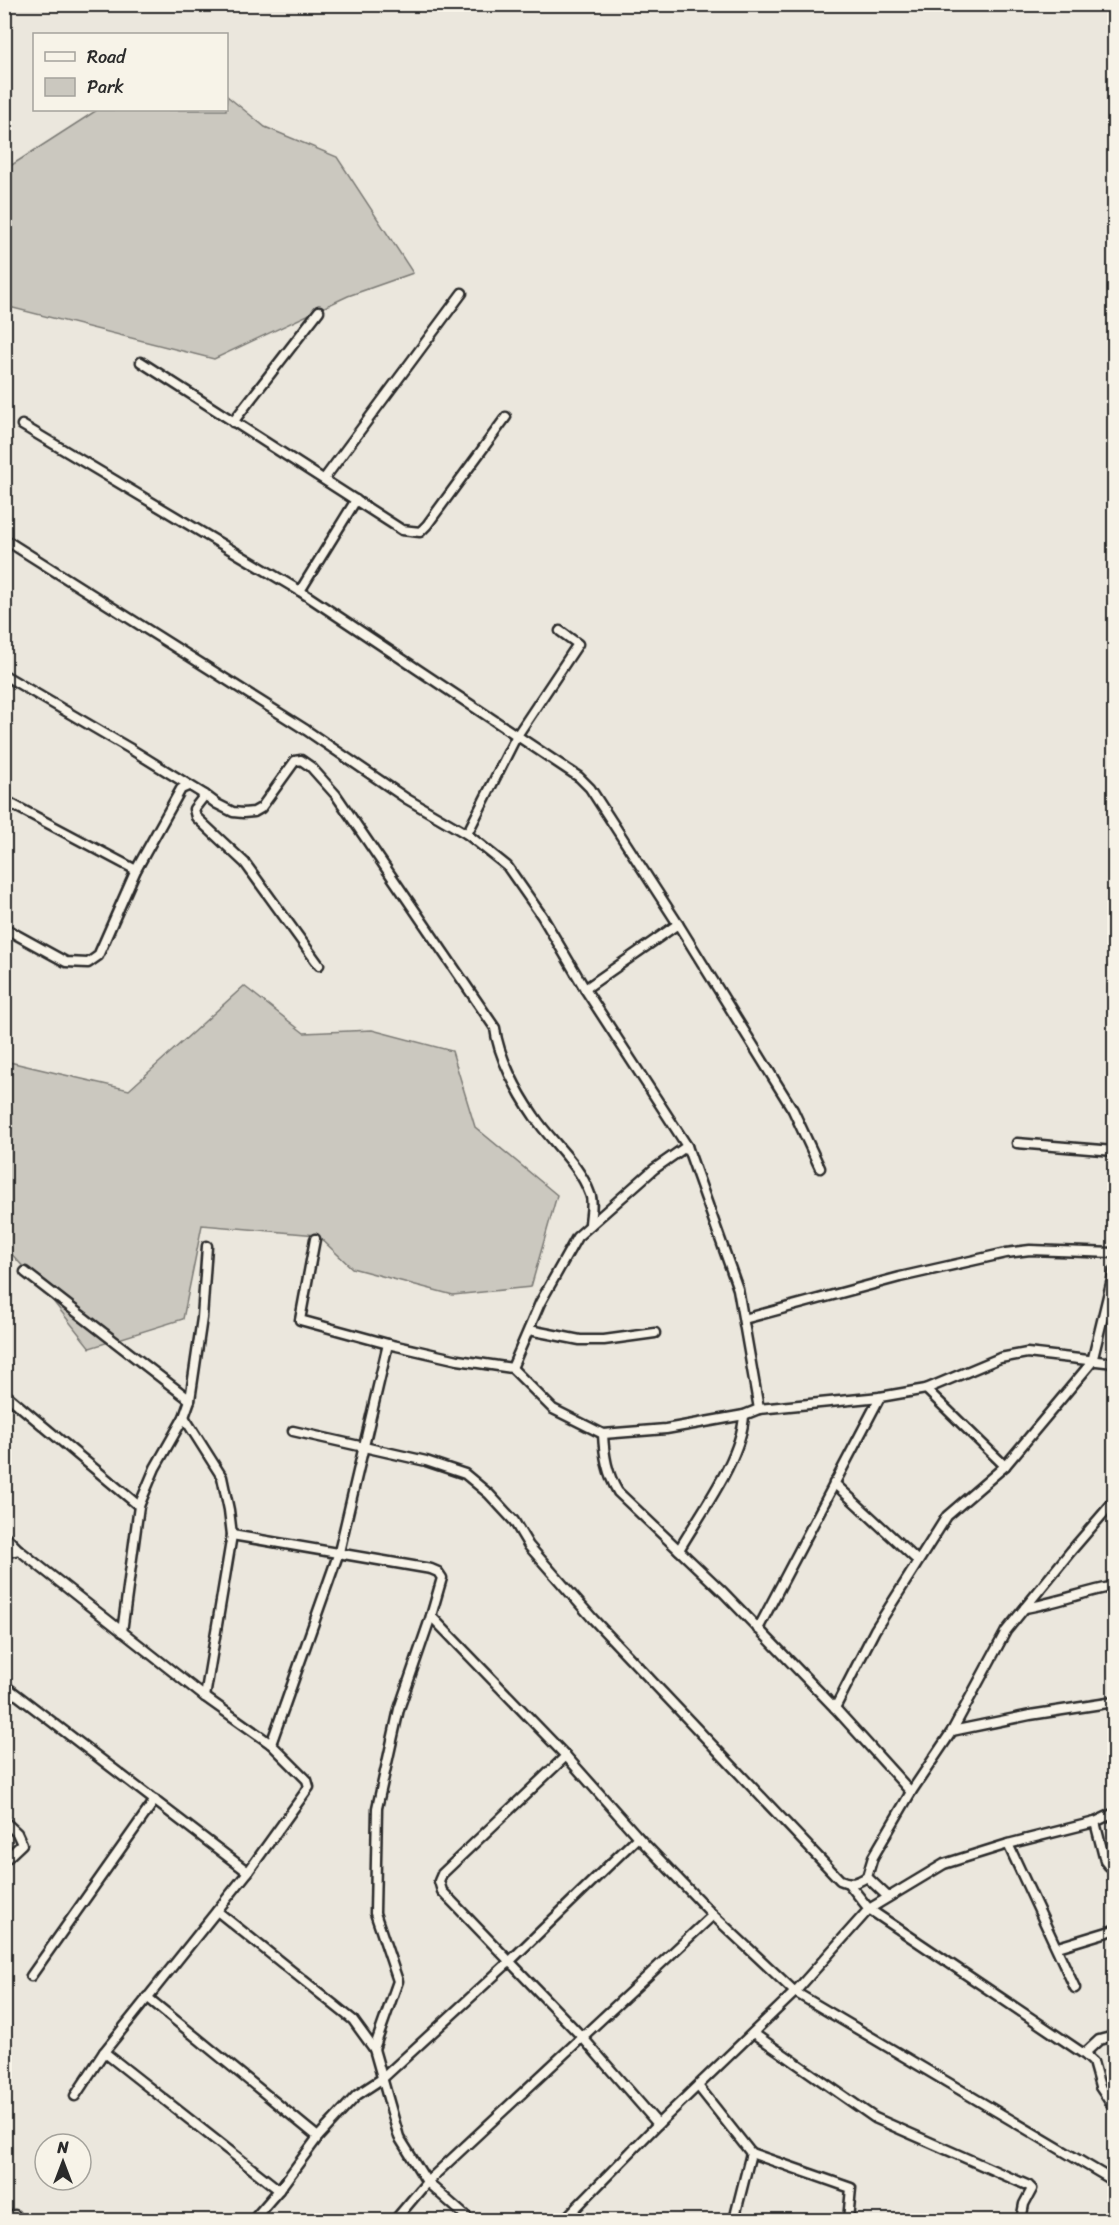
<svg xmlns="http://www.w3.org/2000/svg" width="1119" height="2225" viewBox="0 0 1119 2225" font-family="Sriracha,sans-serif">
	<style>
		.green { fill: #cbc8bf; stroke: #7b7a75; stroke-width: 1.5 }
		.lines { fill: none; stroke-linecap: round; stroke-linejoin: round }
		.minor-casing { stroke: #2b2b2b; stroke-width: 13 }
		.minor { stroke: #f7f3e8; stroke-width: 8 }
	</style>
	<rect width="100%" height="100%" fill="#ebe7dd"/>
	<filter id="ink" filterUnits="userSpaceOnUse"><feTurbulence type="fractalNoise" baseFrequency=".0167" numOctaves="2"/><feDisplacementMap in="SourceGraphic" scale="12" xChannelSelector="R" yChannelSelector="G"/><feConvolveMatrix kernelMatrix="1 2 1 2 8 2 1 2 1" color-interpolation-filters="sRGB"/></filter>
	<g filter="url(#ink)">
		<g class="green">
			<path d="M227 96 265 127 337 157 413 273 348 296 214 359 5 306 4 170 97 110H226Z"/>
			<path d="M244 986 304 1033 372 1030 452 1051 475 1127 557 1195 531 1287 453 1295 352 1268 317 1235 202 1225 183 1319 90 1348 41 1286 5 1247V1061L129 1090Z"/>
		</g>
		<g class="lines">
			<g class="minor-casing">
				<g id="minor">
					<path d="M141 362 402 530 420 532 427 525 506 417"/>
					<path d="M233 422 319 311"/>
					<path d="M22 425 300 591 579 777 590 788 678 924 793 1110 820 1168"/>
					<path d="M324 479 462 293"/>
					<path d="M4 539 306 730 407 799 467 834 507 866 542 916 585 989 687 1146 738 1289 759 1409"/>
					<path d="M300 591 356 500"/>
					<path d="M4 675 129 748 205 795 217 804 233 812 243 813 254 812 261 808 295 761 301 760 311 767 336 795 495 1028C498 1056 518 1093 534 1116 551 1142 579 1163 590 1194 594 1202 590 1216 590 1225"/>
					<path d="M205 795 194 809 196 817 245 863 319 965"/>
					<path d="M4 800 136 870"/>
					<path d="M467 834 516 737 578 644 560 631"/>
					<path d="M4 928 66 962 88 963 98 956 136 870 181 789 188 786"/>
					<path d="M585 989 678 924"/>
					<path d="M1017 1143 1114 1151"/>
					<path d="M315 1239 300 1320 388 1344 458 1360 512 1368 553 1409 603 1434 666 1429 744 1415 759 1409 880 1397 926 1389 1000 1358 1027 1353 1114 1363"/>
					<path d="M25 1272 190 1400"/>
					<path d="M744 1319 900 1277 1006 1253 1030 1250 1114 1253"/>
					<path d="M529 1330 580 1340H604L655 1333"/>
					<path d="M512 1368 540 1303 577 1237 654 1169 687 1146"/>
					<path d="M926 1389 1005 1466"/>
					<path d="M4 1393 139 1506"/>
					<path d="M184 1417 222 1477 229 1510 232 1535 205 1697"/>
					<path d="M293 1431 426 1461 465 1474 489 1494 514 1521 529 1546 593 1619 840 1880C851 1885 857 1883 867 1877"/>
					<path d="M603 1434C604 1455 607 1474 618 1492L723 1592 835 1708 911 1792"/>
					<path d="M834 1483 917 1560"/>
					<path d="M4 1535 19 1550 205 1697 271 1744 307 1780 309 1787 248 1872 104 2052 75 2096"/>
					<path d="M232 1535 431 1569 438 1572 442 1578 431 1616 399 1709 377 1808 375 1913 398 1981 374 2049 399 2137 427 2182 470 2220"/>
					<path d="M679 1550C701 1512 742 1458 744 1415"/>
					<path d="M4 1553 19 1550"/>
					<path d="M1025 1608C1055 1603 1084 1592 1114 1586"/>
					<path d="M431 1616 566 1756 638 1837 713 1915 795 1992 1114 2181"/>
					<path d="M758 1629 880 1397"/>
					<path d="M122 1632 139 1506 155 1468 184 1417 190 1400 202 1318 207 1246"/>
					<path d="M4 1685 248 1872"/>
					<path d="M835 1708 875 1630 947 1516 1005 1466 1092 1362 1114 1271"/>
					<path d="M952 1731 1030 1715 1114 1702"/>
					<path d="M271 1744 339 1552 388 1344"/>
					<path d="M566 1756 442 1874 439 1881 442 1891 583 2038 658 2124"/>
					<path d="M4 1821 17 1833 22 1844 4 1861"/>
					<path d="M1095 1822 1105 1861 1109 1866 1114 1867"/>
					<path d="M1008 1844 1075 1988"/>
					<path d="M849 1884 869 1909 1084 2054 1093 2062 1100 2087 1112 2105"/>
					<path d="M887 1896 867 1877 873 1857 911 1792 952 1731 1006 1631 1071 1551 1114 1501"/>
					<path d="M217 1911 353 2020 374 2049"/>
					<path d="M1058 1947 1114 1930"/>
					<path d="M31 1976 155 1800"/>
					<path d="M147 1997 318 2137"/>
					<path d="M753 2033 875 2118 1029 2186 1032 2189 1024 2204 1021 2220"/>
					<path d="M104 2052 279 2190"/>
					<path d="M1084 2054 1099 2040 1114 2036"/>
					<path d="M698 2086 751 2153 851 2188 848 2220"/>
					<path d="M4 2216 15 2215"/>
					<path d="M253 2220 279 2190 318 2137 357 2095 383 2078 509 1962 638 1837"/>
					<path d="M395 2220 427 2182 713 1915"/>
					<path d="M564 2220 658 2124 795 1992 869 1909 944 1864 1008 1844 1095 1822 1114 1813"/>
					<path d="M734 2220 751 2153"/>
				</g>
			</g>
			<use href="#minor" class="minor"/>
		</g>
	</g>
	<rect width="1119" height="2225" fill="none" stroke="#f7f3e8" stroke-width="24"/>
	<rect x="12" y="12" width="1095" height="2201" fill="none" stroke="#2b2b2b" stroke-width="2" filter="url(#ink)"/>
	<rect x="33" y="33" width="195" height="78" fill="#f7f3e8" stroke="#a5a39c" stroke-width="1.5"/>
	<rect x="45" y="52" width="30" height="9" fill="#f7f3e8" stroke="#a5a39c" stroke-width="1.5"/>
	<text x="87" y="63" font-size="18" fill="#2b2b2b">Road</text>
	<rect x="45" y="78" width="30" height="18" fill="#cbc8bf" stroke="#a5a39c" stroke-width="1.5"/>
	<text x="87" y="93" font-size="18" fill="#2b2b2b">Park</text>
	<g transform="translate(63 2162)"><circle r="28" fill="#f7f3e8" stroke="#a5a39c" stroke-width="1.5"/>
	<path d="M0-4.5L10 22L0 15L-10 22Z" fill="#2b2b2b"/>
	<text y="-9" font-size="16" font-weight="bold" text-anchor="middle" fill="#2b2b2b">N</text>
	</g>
</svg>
